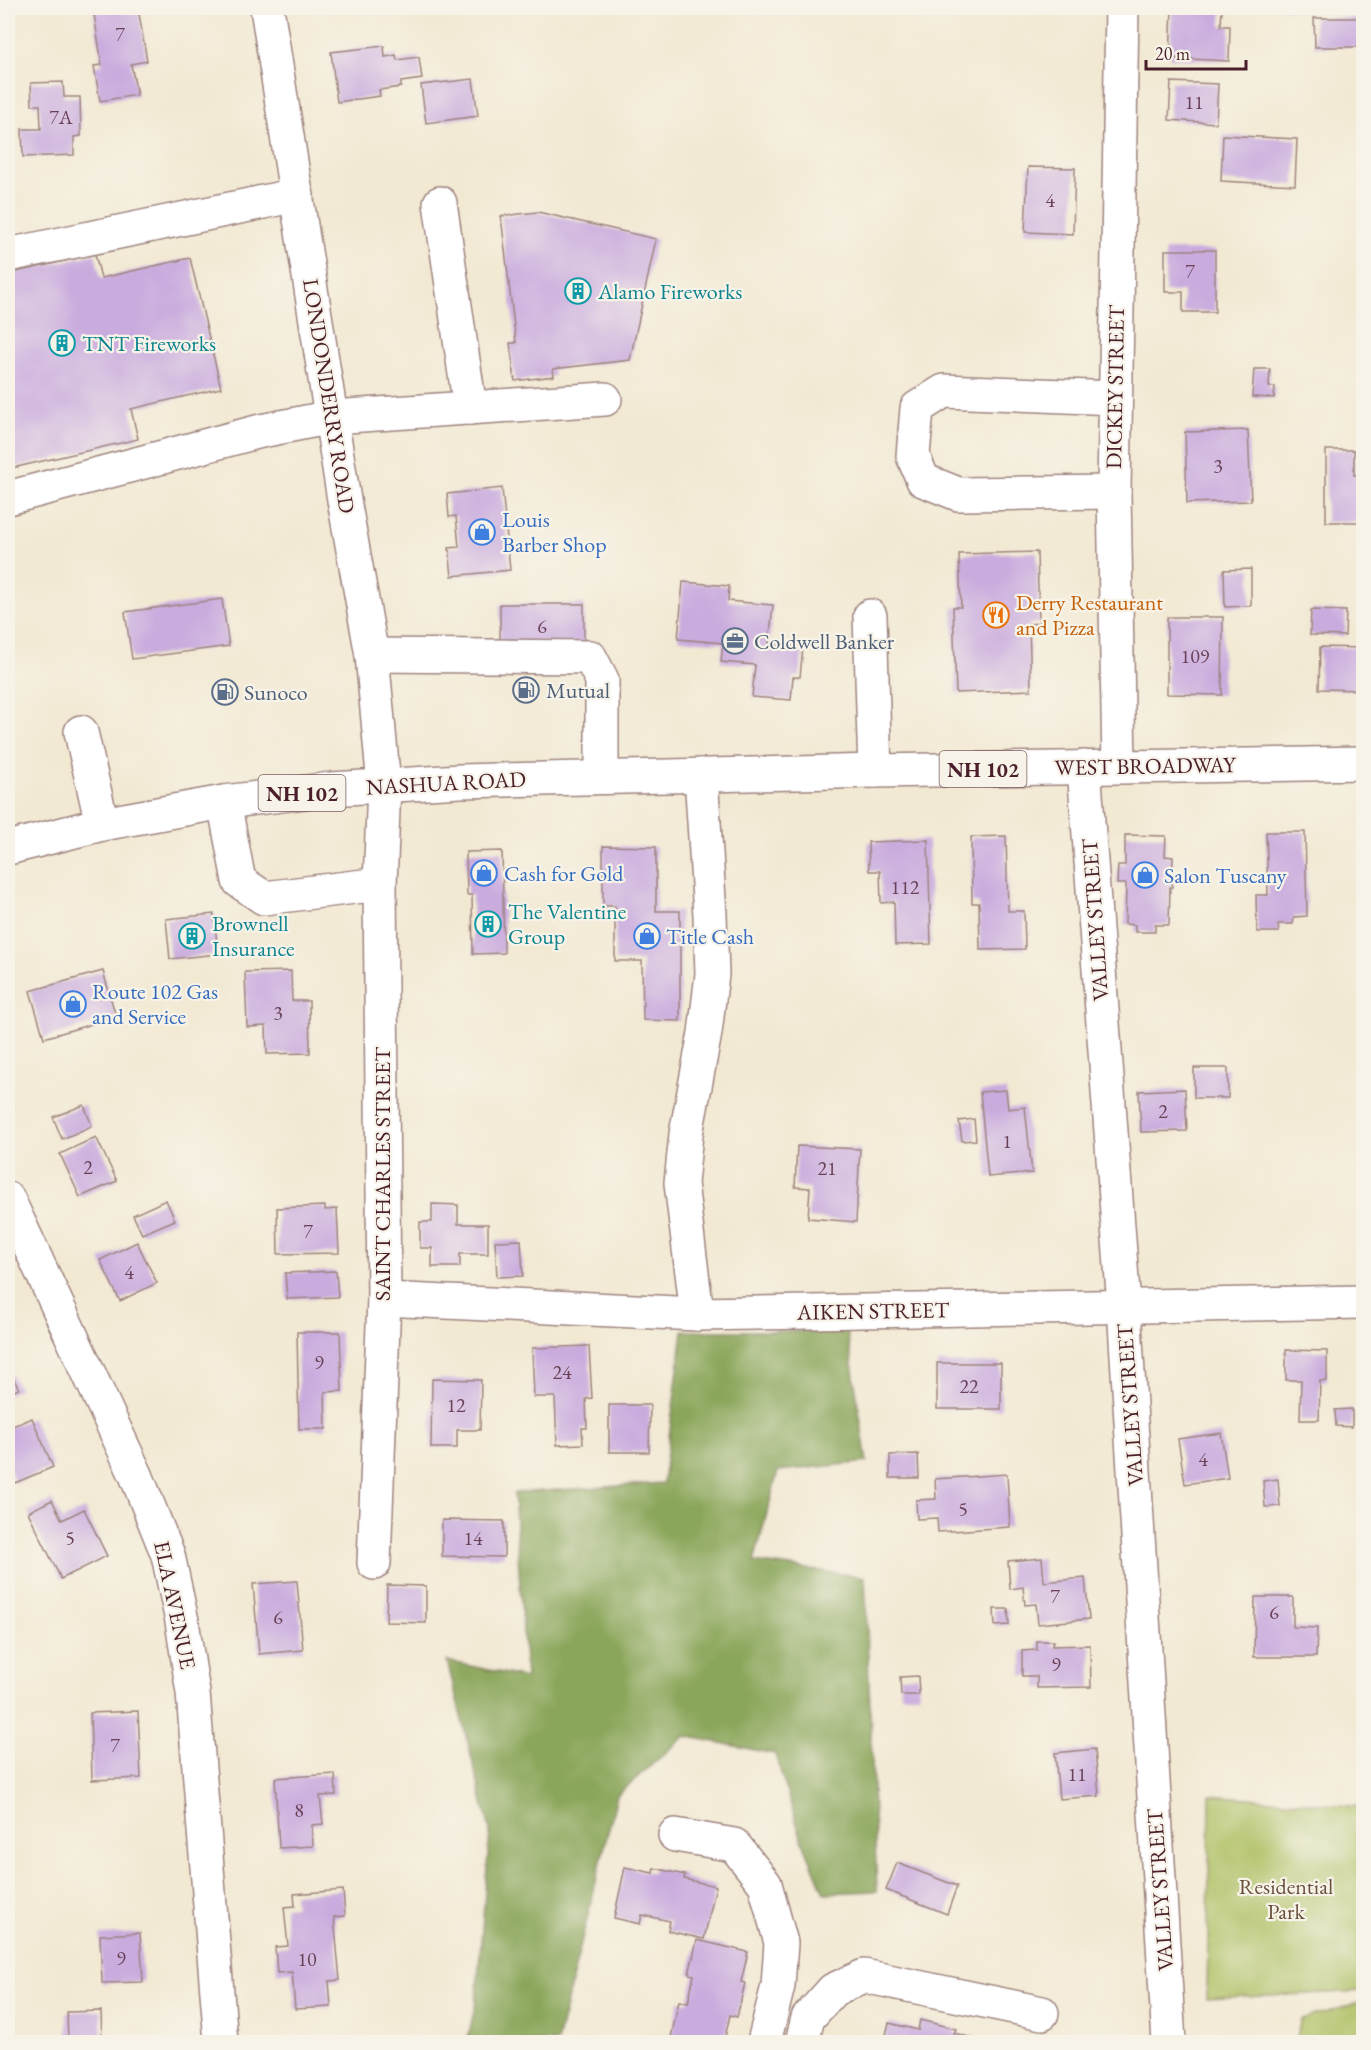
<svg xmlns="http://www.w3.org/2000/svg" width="1371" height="2050" viewBox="0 0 1371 2050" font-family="'EB Garamond',serif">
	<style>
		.green { fill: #aec064; stroke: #7c7048; stroke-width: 1.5 }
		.forest { fill: #8aa65a; stroke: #6a6242; stroke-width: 1.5 }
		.building { fill: #c9abde }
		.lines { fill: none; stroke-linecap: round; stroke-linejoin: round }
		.minor-casing { stroke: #9e847f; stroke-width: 36 }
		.major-casing { stroke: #9e847f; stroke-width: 36 }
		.minor { stroke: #fff; stroke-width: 33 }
		.major { stroke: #fff; stroke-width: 33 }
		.labels { text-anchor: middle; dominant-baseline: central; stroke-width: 4.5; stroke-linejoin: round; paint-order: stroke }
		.number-label { font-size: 20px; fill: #6a4258 }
		.shield { fill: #f7f3e8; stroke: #7e5f64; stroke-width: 1.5 }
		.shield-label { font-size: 21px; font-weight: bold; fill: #4a1f2b }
		.culture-label { font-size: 22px; fill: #0d838f; stroke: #f7f3e8; text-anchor: start }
		.street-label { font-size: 22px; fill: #4a1f2b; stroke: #f7f3e8 }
		.shop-label { font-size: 22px; fill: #366cbe; stroke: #f7f3e8; text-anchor: start }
		.food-label { font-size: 22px; fill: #c56008; stroke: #f7f3e8; text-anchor: start }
		.service-label { font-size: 22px; fill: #4e5e75; stroke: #f7f3e8; text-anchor: start }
		.park-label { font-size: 22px; fill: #684f3c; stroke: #f7f3e8 }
	</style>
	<rect width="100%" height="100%" fill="#f7f3e8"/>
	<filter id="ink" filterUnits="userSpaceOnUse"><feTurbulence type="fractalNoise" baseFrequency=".0167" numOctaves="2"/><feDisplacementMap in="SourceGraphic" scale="12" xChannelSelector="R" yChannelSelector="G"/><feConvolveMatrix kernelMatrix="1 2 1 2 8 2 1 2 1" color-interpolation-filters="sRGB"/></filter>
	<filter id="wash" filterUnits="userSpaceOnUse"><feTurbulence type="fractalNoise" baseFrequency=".008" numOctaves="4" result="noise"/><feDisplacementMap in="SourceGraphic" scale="24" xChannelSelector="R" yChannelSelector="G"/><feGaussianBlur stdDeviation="1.35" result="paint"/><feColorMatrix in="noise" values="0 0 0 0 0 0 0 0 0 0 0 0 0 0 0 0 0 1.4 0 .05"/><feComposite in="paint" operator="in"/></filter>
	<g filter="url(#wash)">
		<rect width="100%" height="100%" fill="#f2e9d3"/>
		<g class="green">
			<path d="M1210 1795 1363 1807V1991L1207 1999Z"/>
			<path d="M1363 2002V2042H1295L1301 2019Z"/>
		</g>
		<path class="forest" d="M683 1331H847L867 1462 778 1471 754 1562 865 1577 877 1891 824 1893 801 1837 775 1754 685 1736 617 1795 557 2042H467L476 2003 490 1830 447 1661 526 1678 514 1493 663 1483Z"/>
		<g id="blocks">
			<g class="building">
				<path d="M93 8H138L147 61 131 64 137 95 100 101 94 66 102 65Z"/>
				<path d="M1172 8H1222L1221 26H1230L1229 61 1170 58Z"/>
				<path d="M1282 8H1323L1322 11 1282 9Z"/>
				<path d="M1314 18H1364V47H1315Z"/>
				<path d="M384 46 385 57 396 55 397 60 419 57 422 79 401 82V87L379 90 380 96 337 102 331 52Z"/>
				<path d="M473 79 478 116 426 123 421 85Z"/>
				<path d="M63 82 64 97H80L81 136 74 137V155L23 157 22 129H41L40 105H32L31 83Z"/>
				<path d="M1171 82 1218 84 1216 123 1169 120Z"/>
				<path d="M1223 135 1297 139 1295 185 1221 181Z"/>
				<path d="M1028 167 1075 168 1073 234 1025 232Z"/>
				<path d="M538 212 656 239 630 360 553 369 554 376 515 381 510 343H516L501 216Z"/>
				<path d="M1165 250H1215V312H1183V292H1165Z"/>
				<path d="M95 254 101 278 190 258 221 388 131 409 138 439 8 469V274Z"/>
				<path d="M1254 369H1270L1269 387H1275L1274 398 1252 397Z"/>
				<path d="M1248 430 1251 501 1187 503 1185 432Z"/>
				<path d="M1326 450H1354V475H1364V522H1326Z"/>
				<path d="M502 488 510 570 452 576 449 548 459 547 456 516 449 517 447 494Z"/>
				<path d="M1037 552 1039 623 1029 624 1031 690 956 693 953 607H961L959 554Z"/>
				<path d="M1251 569V606L1225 607 1224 570Z"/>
				<path d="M683 582 729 586 728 601 773 605 769 645 803 647 800 677H793L791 700 752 697 755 665 721 662 723 643 678 639Z"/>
				<path d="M222 599 229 646 132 659 125 612Z"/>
				<rect x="500" y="604" width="84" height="43"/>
				<path d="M1311 610 1346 611 1345 636 1310 635Z"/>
				<path d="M1167 617H1223L1222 695 1167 694Z"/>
				<path d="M1320 647 1364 648V690L1319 689Z"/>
				<path d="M1266 832H1305L1307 916 1294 917 1293 924H1278L1279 932H1257L1256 895H1268Z"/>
				<path d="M1125 835 1166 836 1165 856 1173 857 1172 887H1170L1169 925H1155V932H1135V925L1125 924 1126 884H1117L1118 865H1125Z"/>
				<path d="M1006 836 1008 911H1024L1025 949 980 950 979 903H972L971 837Z"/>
				<path d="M928 840 931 944 895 945 894 902 881 903 880 871H869L868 842Z"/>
				<path d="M603 846 656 847V911H680V1021L643 1020 642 961H615V906H603Z"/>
				<path d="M502 851 504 953 473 954 472 895H467L466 852Z"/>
				<path d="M214 914 218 954 170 959 166 919Z"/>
				<path d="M103 971 116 1017 44 1038 30 991Z"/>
				<path d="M291 971 292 1001H309L310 1053 267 1054 266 1026 247 1027 245 972Z"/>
				<rect x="1194" y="1068" width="34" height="30"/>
				<path d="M1185 1089 1187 1131 1141 1132 1139 1091Z"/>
				<path d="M1006 1090 1008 1109 1025 1107 1032 1173 988 1177 980 1092Z"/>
				<path d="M84 1105 92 1126 62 1139 53 1117Z"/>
				<path d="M974 1119 976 1140 962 1141 959 1121Z"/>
				<path d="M96 1137 117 1181 80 1197 60 1154Z"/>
				<path d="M797 1146 860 1149 856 1222 808 1218 810 1188 795 1187Z"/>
				<path d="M166 1200 175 1220 142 1234 133 1215Z"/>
				<path d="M432 1204 458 1205V1224H488V1254H460V1267H432V1248H420V1222H432Z"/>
				<path d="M325 1206V1210L337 1209 339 1253 278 1254 277 1208Z"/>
				<path d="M521 1240 523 1276 497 1277 495 1241Z"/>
				<path d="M137 1242 157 1283 120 1301 100 1260Z"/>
				<path d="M336 1271 338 1297 287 1299 285 1273Z"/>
				<path d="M297 1332H340L342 1391 325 1392 326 1429H299Z"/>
				<path d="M589 1346 592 1398 586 1399 587 1428H582L583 1444 557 1445 555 1397H534L532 1348Z"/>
				<path d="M1286 1350 1327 1351V1381H1320L1319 1420H1300L1301 1380H1286Z"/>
				<rect x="937" y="1363" width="64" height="46"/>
				<path d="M8 1368 19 1389 8 1394Z"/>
				<path d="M432 1379 481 1380 480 1430H457V1448H431Z"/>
				<path d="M609 1405H650L649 1452H609Z"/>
				<path d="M1352 1409V1427L1336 1426 1335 1410Z"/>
				<path d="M32 1418 53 1467 15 1483 8 1466V1428Z"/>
				<path d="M1221 1433 1228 1478 1185 1484 1178 1439Z"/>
				<path d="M918 1454 919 1478H890V1455Z"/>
				<path d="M1007 1474 1010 1527 938 1532 937 1518 917 1519 916 1500 936 1499 935 1479Z"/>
				<path d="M1278 1479 1280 1506 1265 1507 1263 1481Z"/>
				<path d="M52 1500 62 1520 84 1509 107 1556 61 1579 28 1512Z"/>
				<path d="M442 1520 504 1521V1557L442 1556Z"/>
				<path d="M1042 1558 1044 1582 1085 1578 1089 1619 1038 1624 1036 1604 1025 1605 1023 1587 1010 1589 1008 1561Z"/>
				<path d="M297 1581 303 1650 259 1654 253 1584Z"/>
				<path d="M387 1585 426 1586V1623L386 1622Z"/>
				<path d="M1255 1597H1293V1627L1317 1628 1316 1657H1254Z"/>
				<path d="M994 1609H1008L1009 1625 995 1626Z"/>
				<path d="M1037 1641H1053L1052 1646 1090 1645 1091 1687 1037 1688V1676H1022V1651L1037 1650Z"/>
				<path d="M918 1676 919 1695H901L900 1677Z"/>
				<path d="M138 1711 141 1778 92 1780 90 1713Z"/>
				<path d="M1095 1749 1099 1796 1059 1799 1055 1753Z"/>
				<path d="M335 1774 336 1795 320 1796 323 1824 312 1825 313 1846 279 1848 275 1778Z"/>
				<path d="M897 1863 957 1886 947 1914 886 1890Z"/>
				<path d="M625 1867 653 1873 654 1868 685 1875 684 1879 716 1886 704 1939 668 1931 670 1921 642 1915 640 1924 614 1918Z"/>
				<path d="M343 1890 345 1916 334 1917 340 1980 329 1981 331 2007 295 2009 292 1972 277 1973 275 1947 288 1946 284 1907 295 1906 294 1894Z"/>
				<path d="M140 1933 143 1982 102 1983 100 1935Z"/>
				<path d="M697 1940 748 1952 741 1982 745 1983 737 2017 730 2015 724 2042H670L679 2001 688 2003 694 1975 689 1974Z"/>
				<path d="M101 2011 102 2042H68L67 2012Z"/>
				<path d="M920 2020 956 2029 954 2033 987 2042H884L889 2023 918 2030Z"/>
			</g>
		</g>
	</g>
	<g filter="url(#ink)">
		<use href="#blocks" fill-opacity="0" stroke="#9e847f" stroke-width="1.5"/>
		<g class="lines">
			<g class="minor-casing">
				<g id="minor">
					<path d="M267 8 344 500 372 655 384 786 380 884 384 1299 374 1563"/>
					<path d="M440 203 470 408"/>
					<path d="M8 255 297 195"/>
					<path d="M1114 492 958 494 923 480 913 456 917 408 944 391 1115 398"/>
					<path d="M8 498 261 431 332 417 605 399"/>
					<path d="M870 616 875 771"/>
					<path d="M372 655 590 657 602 680V777"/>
					<path d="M81 732 102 824"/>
					<path d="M1119 766 1114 492 1122 8"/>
					<path d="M1084 767 1124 1307 1169 2042"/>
					<path d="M224 802 239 881 264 898 380 884"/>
					<path d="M8 1199 136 1475 168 1555 182 1621 193 1693 221 2042"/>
					<path d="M384 1299 697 1314 1364 1302"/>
					<path d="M697 1314 681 1183 686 1134 705 1033 712 974 710 915 701 775"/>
					<path d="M675 1835 734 1845 765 1884 781 1943 778 1986 764 2042"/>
					<path d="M802 2042 808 2018 833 1990 864 1976 1042 2013"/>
				</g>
			</g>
			<g class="major-casing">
				<path id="major" d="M8 848 102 824 224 802 331 789 460 781 875 771 1364 763"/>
			</g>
			<use href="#minor" class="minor"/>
			<use href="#major" class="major"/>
		</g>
	</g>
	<defs>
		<g id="building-ring" transform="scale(1.35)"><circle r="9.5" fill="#f7f3e8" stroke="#0f9aa8" stroke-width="1.5"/><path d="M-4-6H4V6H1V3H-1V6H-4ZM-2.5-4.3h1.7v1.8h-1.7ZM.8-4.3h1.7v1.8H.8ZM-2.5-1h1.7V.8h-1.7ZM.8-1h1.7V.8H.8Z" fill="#0f9aa8"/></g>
		<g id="shop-ring" transform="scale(1.35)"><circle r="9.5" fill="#f7f3e8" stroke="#3f7fe0" stroke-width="1.5"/><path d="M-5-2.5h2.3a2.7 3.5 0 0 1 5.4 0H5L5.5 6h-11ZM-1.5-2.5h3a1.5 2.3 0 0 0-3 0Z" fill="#3f7fe0"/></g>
		<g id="restaurant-ring" transform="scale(1.35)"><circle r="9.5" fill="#f7f3e8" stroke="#e8710a" stroke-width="1.5"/><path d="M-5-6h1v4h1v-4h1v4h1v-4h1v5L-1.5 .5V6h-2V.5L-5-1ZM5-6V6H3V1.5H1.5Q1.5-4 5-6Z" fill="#e8710a"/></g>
		<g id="office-ring" transform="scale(1.35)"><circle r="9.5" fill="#f7f3e8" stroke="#5c6f8a" stroke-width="1.5"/><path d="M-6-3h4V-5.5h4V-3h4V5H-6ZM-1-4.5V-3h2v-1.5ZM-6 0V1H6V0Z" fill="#5c6f8a"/></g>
		<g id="fuel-ring" transform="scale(1.35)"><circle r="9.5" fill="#f7f3e8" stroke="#5c6f8a" stroke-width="1.5"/><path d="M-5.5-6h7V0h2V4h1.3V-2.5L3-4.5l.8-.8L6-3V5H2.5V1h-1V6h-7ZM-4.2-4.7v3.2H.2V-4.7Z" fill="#5c6f8a"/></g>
	</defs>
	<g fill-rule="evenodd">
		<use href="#building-ring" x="578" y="291"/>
		<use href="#building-ring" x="62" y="343"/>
		<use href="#shop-ring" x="482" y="532"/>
		<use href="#restaurant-ring" x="996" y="615"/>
		<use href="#office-ring" x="735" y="641"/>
		<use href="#fuel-ring" x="526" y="690"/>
		<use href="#fuel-ring" x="225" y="692"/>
		<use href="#shop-ring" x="484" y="873"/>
		<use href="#shop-ring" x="1145" y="875"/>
		<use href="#building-ring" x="488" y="924"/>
		<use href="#building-ring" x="192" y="936"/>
		<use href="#shop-ring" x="647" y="936"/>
		<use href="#shop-ring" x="73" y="1004"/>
	</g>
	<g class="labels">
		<g class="number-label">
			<text x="120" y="34">7</text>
			<text x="1194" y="102">11</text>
			<text x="61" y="117">7A</text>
			<text x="1050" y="200">4</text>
			<text x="1190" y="271">7</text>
			<text x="1218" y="466">3</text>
			<text x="542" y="626">6</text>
			<text x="1195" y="656">109</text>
			<text x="905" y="887">112</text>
			<text x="278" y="1013">3</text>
			<text x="1163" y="1111">2</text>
			<text x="1007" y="1141">1</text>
			<text x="88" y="1167">2</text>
			<text x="827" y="1168">21</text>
			<text x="308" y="1231">7</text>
			<text x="129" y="1272">4</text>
			<text x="319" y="1362">9</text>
			<text x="562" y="1372">24</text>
			<text x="969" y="1386">22</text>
			<text x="456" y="1405">12</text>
			<text x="1203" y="1459">4</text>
			<text x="963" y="1509">5</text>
			<text x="70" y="1538">5</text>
			<text x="473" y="1538">14</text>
			<text x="1055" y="1596">7</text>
			<text x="1274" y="1612">6</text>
			<text x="278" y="1617">6</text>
			<text x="1056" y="1664">9</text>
			<text x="115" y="1745">7</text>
			<text x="1077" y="1774">11</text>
			<text x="299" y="1810">8</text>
			<text x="121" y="1958">9</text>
			<text x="307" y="1959">10</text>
		</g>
		<g class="shield">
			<rect x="939.5" y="751" width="87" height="36" rx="4.5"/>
			<rect x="258.5" y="775" width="87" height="36" rx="4.5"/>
		</g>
		<g class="shield-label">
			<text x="983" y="769">NH 102</text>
			<text x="302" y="793">NH 102</text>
		</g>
		<g class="culture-label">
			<text x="598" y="291">Alamo Fireworks</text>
			<text x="82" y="343">TNT Fireworks</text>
			<text x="508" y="911">The Valentine<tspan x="508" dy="25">Group</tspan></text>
			<text x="212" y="923">Brownell<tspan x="212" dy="25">Insurance</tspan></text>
		</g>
		<g class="street-label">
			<text transform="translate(1115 387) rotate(-89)">DICKEY STREET</text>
			<text transform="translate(329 396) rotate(81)">LONDONDERRY ROAD</text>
			<text transform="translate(1145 766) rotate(-1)">WEST BROADWAY</text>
			<text transform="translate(446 783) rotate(-3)">NASHUA ROAD</text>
			<text transform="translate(1095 920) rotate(-94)">VALLEY STREET</text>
			<text transform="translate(382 1174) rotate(-90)">SAINT CHARLES STREET</text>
			<text transform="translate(873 1311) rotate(-1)">AIKEN STREET</text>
			<text transform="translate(1130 1405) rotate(-94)">VALLEY STREET</text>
			<text transform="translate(175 1605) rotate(78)">ELA AVENUE</text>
			<text transform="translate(1160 1890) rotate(-94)">VALLEY STREET</text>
		</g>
		<g class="shop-label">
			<text x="502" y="519">Louis<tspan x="502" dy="25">Barber Shop</tspan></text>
			<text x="504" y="873">Cash for Gold</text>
			<text x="1164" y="875">Salon Tuscany</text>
			<text x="666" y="936">Title Cash</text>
			<text x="92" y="991">Route 102 Gas<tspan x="92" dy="25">and Service</tspan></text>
		</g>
		<g class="food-label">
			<text x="1016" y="602">Derry Restaurant<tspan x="1016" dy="25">and Pizza</tspan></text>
		</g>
		<g class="service-label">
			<text x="754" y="641">Coldwell Banker</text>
			<text x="546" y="690">Mutual</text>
			<text x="244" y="692">Sunoco</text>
		</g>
		<g class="park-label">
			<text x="1286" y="1886">Residential<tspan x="1286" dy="25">Park</tspan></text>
		</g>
	</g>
	<rect width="1371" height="2050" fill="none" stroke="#f7f3e8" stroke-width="30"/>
	<path d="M1146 60v9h100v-9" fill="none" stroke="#4a1f2b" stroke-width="3"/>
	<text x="1155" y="60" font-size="18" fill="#4a1f2b" stroke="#f7f3e8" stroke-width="4.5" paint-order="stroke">20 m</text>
</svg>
